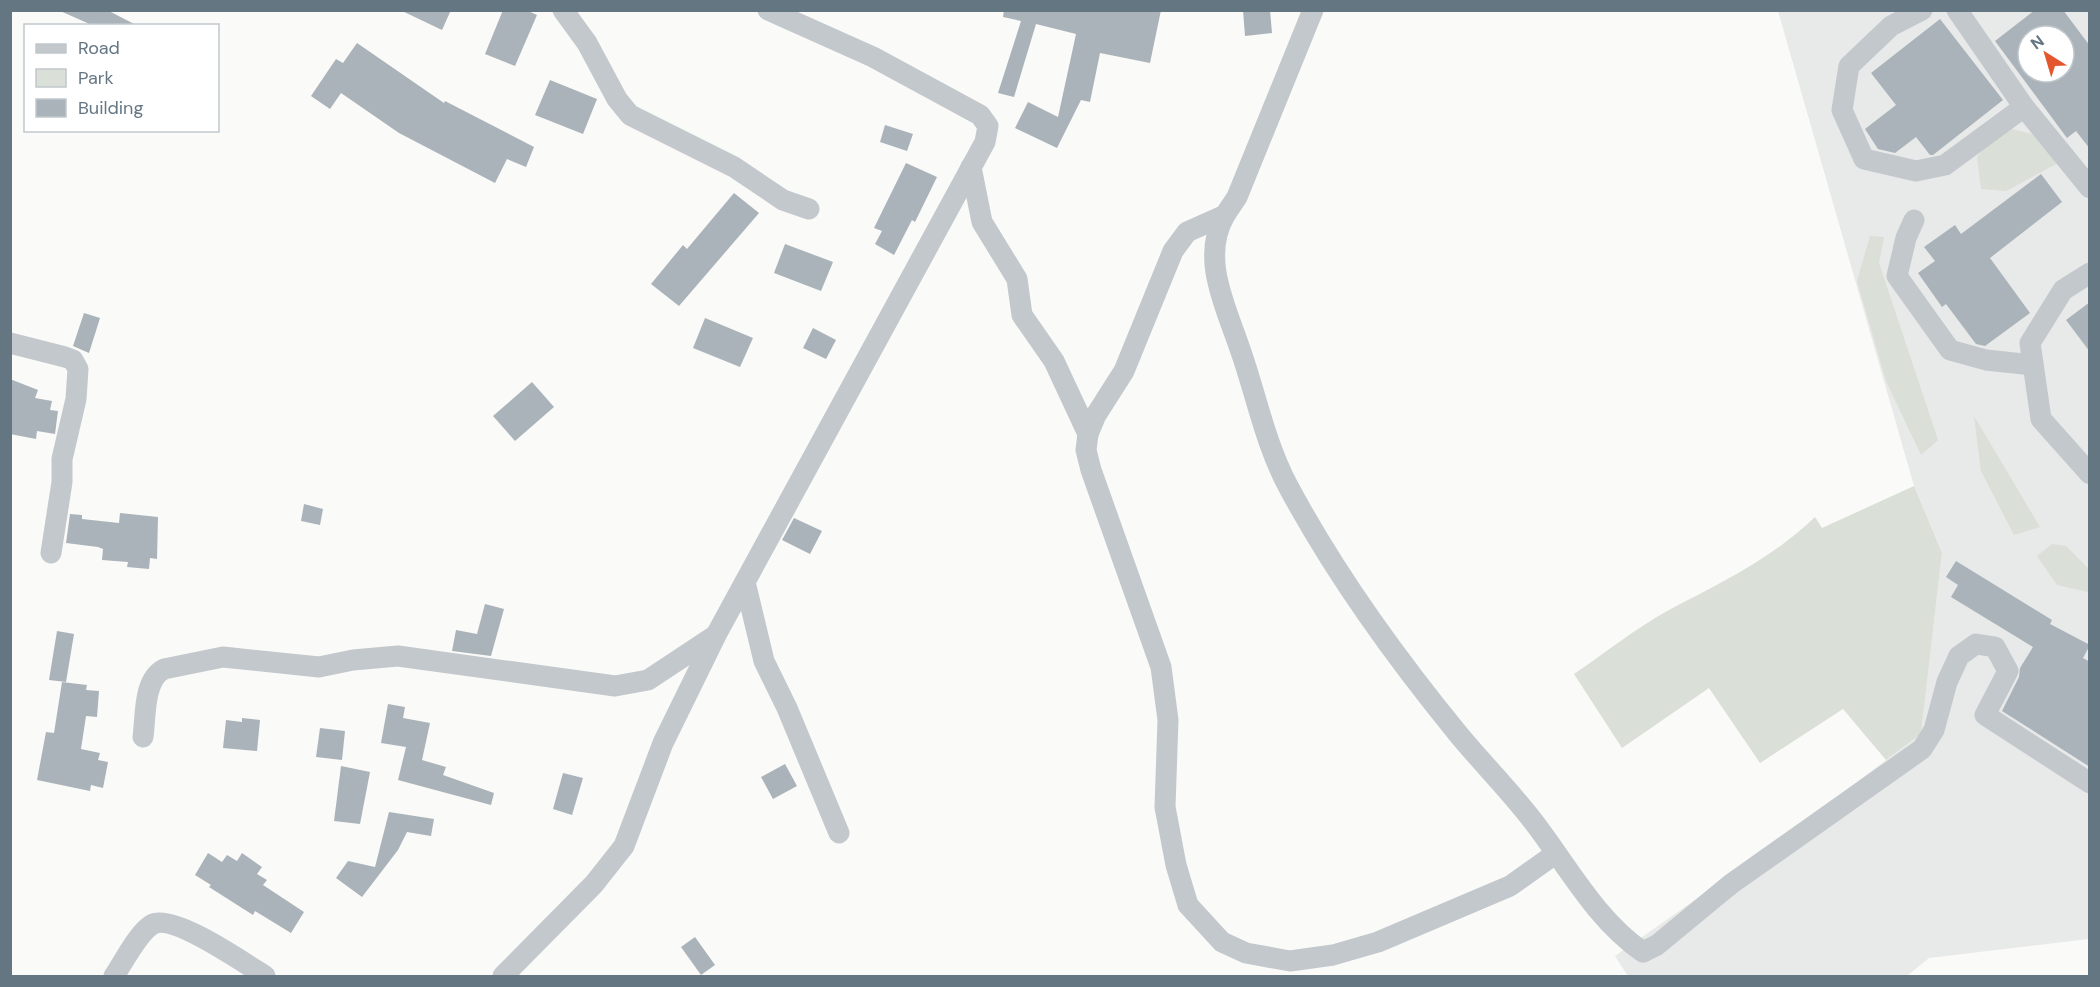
<svg xmlns="http://www.w3.org/2000/svg" width="2100" height="987" viewBox="0 0 2100 987" font-family="'DM Sans',sans-serif">
	<style>
		.built { fill: #e8e9e9; fill-rule: evenodd }
		.green { fill: #dadfd7 }
		.building { fill: #aab3b9; fill-rule: evenodd }
		.lines { fill: none; stroke-linecap: round; stroke-linejoin: round }
		.minor { stroke: #c3c8cc; stroke-width: 21 }
	</style>
	<rect width="100%" height="100%" fill="#fafaf8"/>
	<path class="built" d="M1778 11H2089V939L1929 958 1907 976H1628L1615 956 1766 850 1921 734 1942 551 1914 486ZM2028 36H2064V72H2028Z"/>
	<g class="green">
		<path d="M2012 129 2054 140 2060 162 2006 191 1981 189 1977 157 1990 140Z"/>
		<path d="M1870 236 1884 237 1879 263 1938 440 1921 455 1886 381 1857 281Z"/>
		<path d="M1974 416 2040 527 2014 535 1981 471Z"/>
		<path d="M1914 486 1942 552 1921 734 1886 760 1843 709 1760 763 1709 688 1622 748 1574 674C1605 653 1636 628 1669 610 1720 583 1773 558 1815 517L1822 528Z"/>
		<path d="M2052 544 2066 546 2089 569 2088 592 2057 585 2037 556Z"/>
	</g>
	<g class="building">
		<path d="M58 10H107L138 26H94Z"/>
		<path d="M400 10H451L442 30Z"/>
		<path d="M503 10H526L537 15 515 66 485 54Z"/>
		<path d="M1004 10H1161L1150 63 1100 53 1090 102 1081 100 1057 148 1015 128 1028 102 1058 117 1076 34 1036 24 1014 97 998 93 1021 21 1003 17Z"/>
		<path d="M1243 10H1270L1272 33 1245 36Z"/>
		<path d="M2035 10H2063L2090 46V149L2076 131 2067 138 1995 41ZM2028 36H2064V72H2028Z"/>
		<path d="M1940 19 2003 100 1933 155H1930L1916 137 1895 153 1878 149 1865 129 1896 105 1871 73Z"/>
		<path d="M357 43 444 103 445 101 534 147 526 167 507 159 495 183 399 133 341 93 330 109 311 96 336 59 343 63Z"/>
		<path d="M550 80 597 99 583 134 535 115Z"/>
		<path d="M885 125 913 134 907 151 880 142Z"/>
		<path d="M906 163 937 177 915 222 912 220 894 255 875 244 882 231 874 228Z"/>
		<path d="M2041 174 2062 202 1990 258 2030 313 1985 346 1976 344 1946 304 1942 307 1918 273 1935 261 1924 247 1955 225 1961 234Z"/>
		<path d="M734 193 759 213 679 306 651 284 683 245 687 249Z"/>
		<path d="M785 244 833 262 821 291 774 273Z"/>
		<path d="M2090 302V352L2066 320Z"/>
		<path d="M84 313 100 318 89 353 73 346Z"/>
		<path d="M705 318 753 338 740 367 693 348Z"/>
		<path d="M813 328 836 340 826 359 803 348Z"/>
		<path d="M10 379 38 390 35 398 52 401 50 410 58 411 55 434 37 431 36 439 10 434Z"/>
		<path d="M532 382 554 407 515 441 493 416Z"/>
		<path d="M304 504 323 509 320 525 301 521Z"/>
		<path d="M120 513 158 517 157 559 150 558 149 569 127 567 128 562 102 560 103 549 98 547 66 543 70 514 82 515V519L119 523Z"/>
		<path d="M794 518 822 531 810 554 782 540Z"/>
		<path d="M1956 561 2052 620 2050 624 2090 645 2083 658 2090 662V767L2002 711 2019 677 2020 668 2033 647 1951 597 1958 585 1946 577Z"/>
		<path d="M485 604 504 609 491 656 452 651 456 630 477 634Z"/>
		<path d="M57 631 74 634 66 682 49 680Z"/>
		<path d="M62 682 87 685 86 690 99 691 97 717 86 716 81 749 100 753 98 760 108 762 103 788 91 785 90 791 37 780 46 732 54 733Z"/>
		<path d="M388 704 405 707 403 718 430 723 422 760 446 767 443 775 494 793 491 805 398 780 406 747 381 743Z"/>
		<path d="M242 718 260 720 257 751 223 748 226 720 242 722Z"/>
		<path d="M320 728 345 731 342 760 316 757Z"/>
		<path d="M785 764 797 786 773 799 761 777Z"/>
		<path d="M341 766 370 772 360 824 334 821Z"/>
		<path d="M563 773 583 778 572 815 553 809Z"/>
		<path d="M389 812 434 819 431 836 407 832 398 850 362 897 336 878 348 861 375 867Z"/>
		<path d="M208 853 222 862 227 855 237 861 242 853 262 867 257 874 267 880 263 885 304 912 291 933 255 911 253 915 209 887 211 885 195 875Z"/>
		<path d="M695 937 715 965 701 975 681 947Z"/>
	</g>
	<g class="lines">
		<g class="minor">
			<path d="M563 10 587 43 617 99 630 115 734 167 783 200 809 209"/>
			<path d="M1313 10 1237 197 1225 215 1187 232 1173 251 1124 371 1096 415 1088 434 1086 450 1091 470 1161 667 1168 720 1165 807 1176 865 1188 905 1222 942 1246 953 1290 961 1333 955 1378 942 1510 886 1555 854"/>
			<path d="M1922 10 1891 26 1849 66 1842 110 1864 159 1916 171 1945 165 2024 107"/>
			<path d="M1957 10 2024 107 2090 188"/>
			<path d="M971 167 982 222 1017 279 1022 315 1054 361 1088 434"/>
			<path d="M1225 215C1200 258 1226 307 1240 349 1256 394 1265 443 1288 486 1335 574 1396 658 1459 735 1483 764 1510 791 1533 821 1567 865 1596 920 1643 952L1657 945 1731 884 1922 749 1934 730 1947 682 1959 656 1976 644 1995 647 2008 671 1985 715 2090 783"/>
			<path d="M1914 220 1906 238 1897 276 1950 350 1986 360 2033 365"/>
			<path d="M2090 273 2063 290 2030 343 2041 419 2090 474"/>
			<path d="M10 343 65 357 73 360 78 369 76 399 62 459V482L51 553"/>
			<path d="M745 582 764 661 787 708 839 833"/>
			<path d="M143 737C146 716 143 680 164 669L223 657 319 667 353 660 398 656 615 686 648 680 716 635"/>
			<path d="M114 976C123 963 139 931 153 924 174 914 246 964 265 976"/>
			<path d="M503 976 594 884 624 846 663 743 716 635 985 142 988 126 980 115 873 57 768 10"/>
		</g>
	</g>
	<rect width="2100" height="987" fill="none" stroke="#657683" stroke-width="24"/>
	<rect x="24" y="24" width="195" height="108" fill="#ffffff" stroke="#c1c8cd" stroke-width="1.5"/>
	<rect x="36" y="44" width="30" height="9" fill="#c3c8cc" stroke="#c1c8cd" stroke-width="1.5"/>
	<text x="78" y="54" font-size="18" fill="#657683">Road</text>
	<rect x="36" y="69" width="30" height="18" fill="#dadfd7" stroke="#c1c8cd" stroke-width="1.5"/>
	<text x="78" y="84" font-size="18" fill="#657683">Park</text>
	<rect x="36" y="99" width="30" height="18" fill="#aab3b9" stroke="#c1c8cd" stroke-width="1.5"/>
	<text x="78" y="114" font-size="18" fill="#657683">Building</text>
	<g transform="translate(2046 54) rotate(323)"><circle r="28" fill="#ffffff" stroke="#c1c8cd" stroke-width="1.5"/>
	<path d="M0-4.5L10 22L0 15L-10 22Z" fill="#e4572e"/>
	<text y="-9" font-size="16" font-weight="bold" text-anchor="middle" fill="#657683">N</text>
	</g>
</svg>
